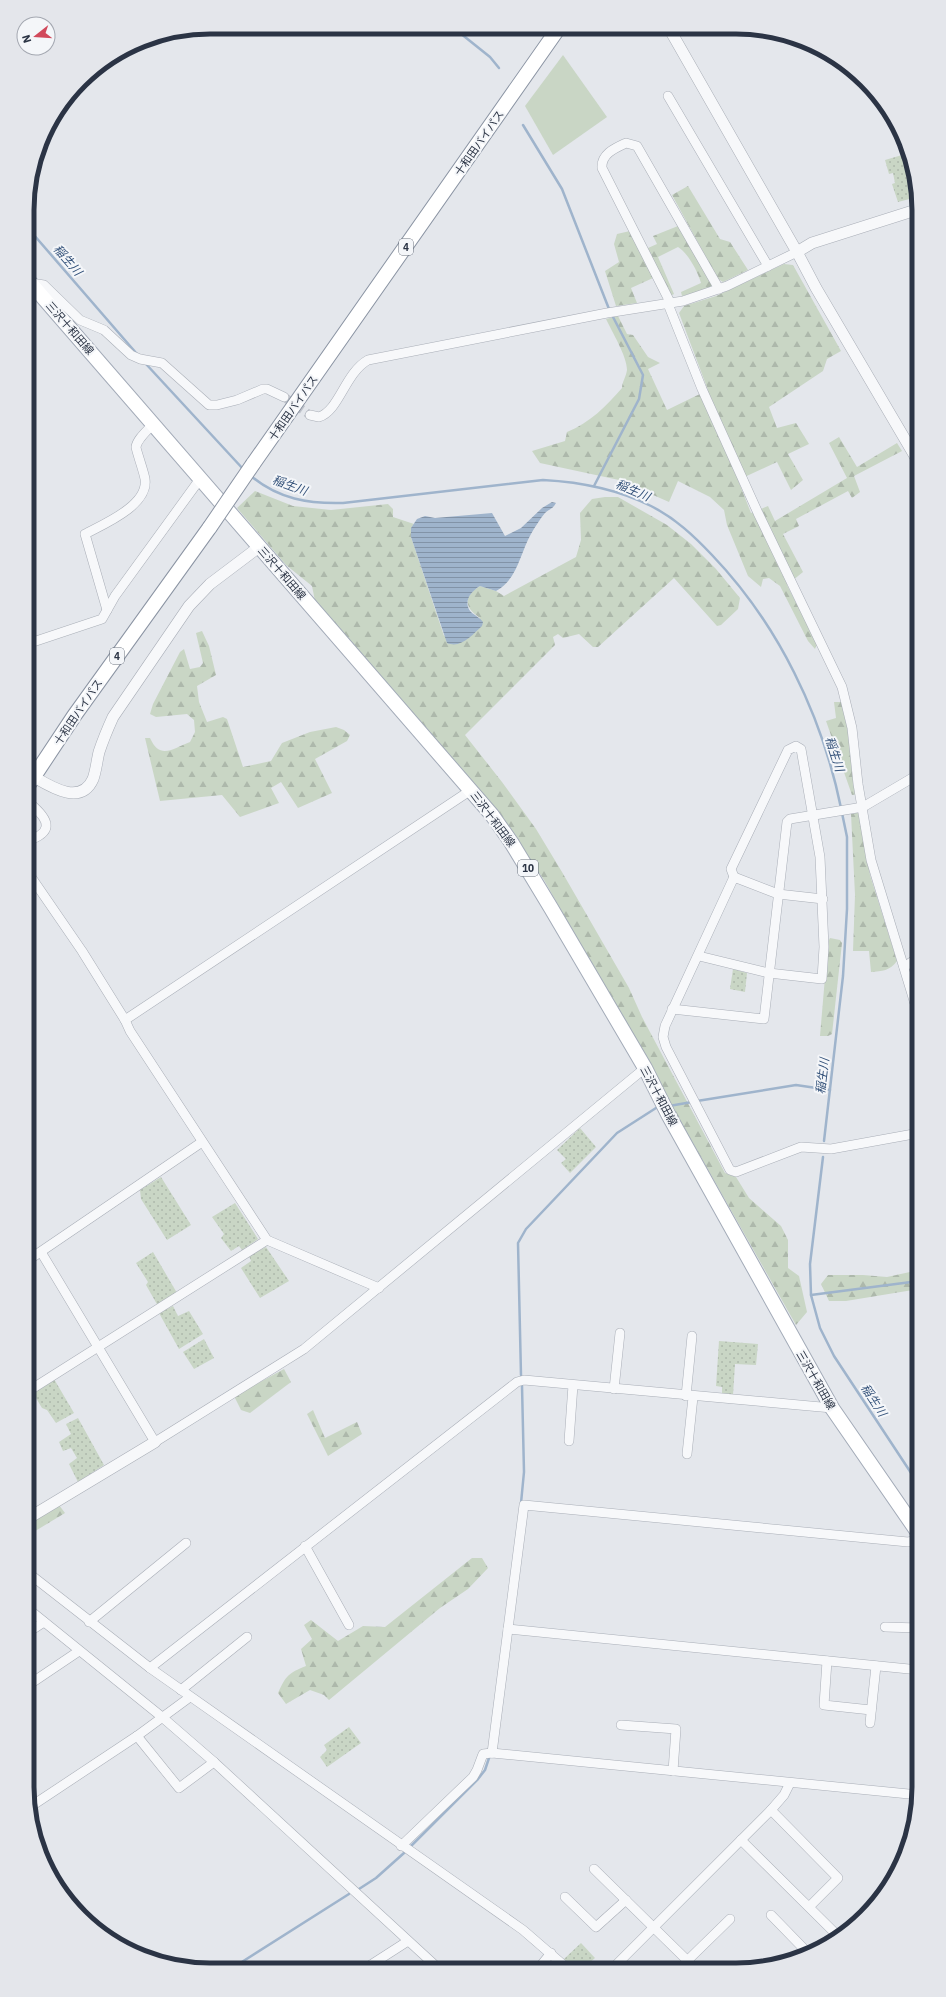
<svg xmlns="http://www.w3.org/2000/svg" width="946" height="1997" viewBox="0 0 946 1997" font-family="'IBM Plex Sans','Noto Sans JP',sans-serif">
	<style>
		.grass { fill: #c9d6c5 }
		.forest { fill: url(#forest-firs) }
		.park { fill: url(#park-dots) }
		.water { fill: url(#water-rules) }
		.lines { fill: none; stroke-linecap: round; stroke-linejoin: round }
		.stream { stroke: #9fb4cc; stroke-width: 2.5 }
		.minor-tunnel { stroke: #bfc3cb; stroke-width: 9; stroke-dasharray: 9 4.5; stroke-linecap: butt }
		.minor-casing { stroke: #a9aeb7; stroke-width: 10 }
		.tertiary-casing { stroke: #a9aeb7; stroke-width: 12 }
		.primary-casing { stroke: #a3abb8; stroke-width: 16 }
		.trunk-casing { stroke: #8b94a3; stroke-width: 16 }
		.minor { stroke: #f7f8fa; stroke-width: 9 }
		.tertiary { stroke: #f7f8fa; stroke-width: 11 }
		.primary { stroke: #fff; stroke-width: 14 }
		.trunk { stroke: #fff; stroke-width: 14 }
		.trunk-bridge-casing { stroke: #8b94a3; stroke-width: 16; stroke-linecap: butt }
		.trunk-bridge { stroke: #fff; stroke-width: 14 }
		.labels { text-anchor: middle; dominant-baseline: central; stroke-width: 4; stroke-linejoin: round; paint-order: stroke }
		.shield { fill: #f4f6f9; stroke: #676e7b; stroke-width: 1 }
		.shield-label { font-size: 10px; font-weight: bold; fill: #2b3445 }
		.street-label { font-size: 11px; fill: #2b3445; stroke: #f4f6f9 }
		.water-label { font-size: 12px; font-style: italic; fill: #34527a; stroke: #f4f6f9 }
		.rim { fill: none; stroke: #2b3445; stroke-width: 5 }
	</style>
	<defs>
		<pattern id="forest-firs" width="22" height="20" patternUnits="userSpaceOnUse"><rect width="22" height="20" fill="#c9d6c5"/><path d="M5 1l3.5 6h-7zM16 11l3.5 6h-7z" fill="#adb8ab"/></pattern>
		<pattern id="park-dots" width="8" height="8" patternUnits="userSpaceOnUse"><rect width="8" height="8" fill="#c9d6c5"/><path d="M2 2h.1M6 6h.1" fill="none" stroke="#adb8ab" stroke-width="1.8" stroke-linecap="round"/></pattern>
		<pattern id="water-rules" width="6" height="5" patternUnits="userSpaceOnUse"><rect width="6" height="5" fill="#9fb4cc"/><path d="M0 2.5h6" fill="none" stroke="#8293a7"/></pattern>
	</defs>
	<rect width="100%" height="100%" fill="#e4e7ec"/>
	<path class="grass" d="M563 55 607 117 553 155 525 106Z"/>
	<g class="forest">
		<path d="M688 186 720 239 730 242 748 270 723 282 718 279 672 195Z"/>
		<path d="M678 226 712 285 708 289 682 296 681 292 701 283C698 272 688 253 678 247L658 257 674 294 670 296 648 248 657 244 653 236Z"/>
		<path d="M630 231 653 278 631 288 637 303 616 306 605 271 619 262 614 244 617 234Z"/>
		<path d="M784 264 793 265 841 351 827 359 823 371 769 407 777 428 796 423 809 444 788 454 803 480 791 490 777 462 738 480 751 513 768 506 775 521 847 478 829 443 839 437 857 467 897 443 902 451 854 476 860 492 852 498 848 491 796 519 799 526 783 534 803 572 787 585 817 644 815 649 808 641 780 586 769 578 763 579 761 587 748 576 727 525 724 510 710 497 678 481 669 502 619 480 540 463 532 451 565 441 567 432C590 423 606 406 622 388 622 382 626 377 627 370 627 356 612 332 606 319L618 316 627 334 633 335 648 357 660 363 648 369 667 410 708 390 679 313 684 306 716 296Z"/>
		<path d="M255 491 293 506 331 510 388 504 393 509V517L414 524 411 528V537L444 636 480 618C463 607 464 596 480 586L496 591 504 596 576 557 581 540 580 513 592 499 605 497H618L667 525 691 544 716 569 740 598 738 609 721 625 717 626 674 578 598 647H593L579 634 563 638 558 634 553 637 555 645 465 735 502 782 536 829 562 872 629 988 642 1017 725 1173 736 1177 749 1198 781 1226 788 1240V1268L799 1276 807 1312 796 1325 544 880 493 805 315 601 312 586 286 565 237 508Z"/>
		<path d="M202 631 209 646 216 675 197 686 199 702 207 722 223 717 227 719 243 767 271 761 282 743 310 732 336 727 344 730 350 735 347 741 315 759 332 793 298 808 281 782 271 788 279 803 240 817 222 795 160 801 145 738H150C160 760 172 749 190 742L195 732 194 720 187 714 156 717 150 714 153 704 180 652 184 649 190 669 200 667 203 663 196 633Z"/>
		<path d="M834 702H842L849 733 858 794 852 795 826 721 836 718Z"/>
		<path d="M860 812 870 875 897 961C890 971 882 971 871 972L869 951H853L855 895 851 814Z"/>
		<path d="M830 938 840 940 842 943 832 1034 828 1036H820L828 942Z"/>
		<path d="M919 1270V1289L846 1301H829L821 1284 828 1275H863L887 1277Z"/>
		<path d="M284 1369 291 1382 250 1413 241 1410 234 1396Z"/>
		<path d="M313 1410 325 1438 357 1422 362 1434 328 1456 307 1414Z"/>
		<path d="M59 1505 65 1513 27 1536V1524Z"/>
		<path d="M472 1558H482L488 1568 468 1589 440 1608 329 1700 324 1695 310 1690 286 1704 278 1693C286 1676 288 1673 306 1666L301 1649 312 1639 304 1625 311 1620 338 1641 363 1626 385 1627Z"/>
	</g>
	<g class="park">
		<path d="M909 153 913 162 917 197 898 202 892 184 895 183 893 173 889 174 885 160Z"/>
		<path d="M733 969 747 973 745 992 730 989Z"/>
		<path d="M580 1128 596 1147 570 1173 561 1163 566 1159 557 1150Z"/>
		<path d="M161 1177 191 1225 167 1240 141 1199 140 1190Z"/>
		<path d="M235 1203 258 1239 242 1250 239 1246 231 1251 221 1238 224 1234 212 1217Z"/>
		<path d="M266 1247 289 1281 260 1298 241 1268 251 1261 249 1256Z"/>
		<path d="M153 1252 177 1293 158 1306 146 1285 148 1282 136 1263Z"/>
		<path d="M173 1306 178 1316 189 1311 203 1334 179 1349 159 1313Z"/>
		<path d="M204 1339 214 1358 194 1369 183 1352Z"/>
		<path d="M719 1341 758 1344 756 1365 735 1364 733 1395 722 1394V1387L716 1386Z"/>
		<path d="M54 1379 74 1413 56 1423 47 1410 42 1408 33 1393Z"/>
		<path d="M78 1418 104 1465 78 1482 69 1464 77 1458 71 1448 63 1451 59 1442 71 1434 66 1424Z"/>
		<path d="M349 1727 361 1743 327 1767 320 1757 327 1750 324 1745Z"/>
		<path d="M581 1943 595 1958 582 1969H574L564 1959Z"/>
	</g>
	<path class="water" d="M552 502 556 503C553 509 549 509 545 513 540 519 535 527 531 534 520 553 518 579 496 591L480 586C470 592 462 603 472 613 476 616 480 618 483 622L482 626C472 635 461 649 447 643L411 537V528L417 519 425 516 435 518 492 513 505 536 521 528 542 508Z"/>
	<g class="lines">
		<g class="stream">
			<path d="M455 29 490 57 499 68"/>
			<path d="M523 125 562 189 609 309"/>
			<path d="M27 227 137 354"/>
			<path d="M146 364 244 470"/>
			<path d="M251 476C278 499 309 504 343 503L543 480C581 482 617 489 651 506 675 518 694 536 712 555 778 624 822 715 841 808"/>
			<path d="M594 486 639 399 643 375 612 315"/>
			<path d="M697 1101 796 1085 830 1090"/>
			<path d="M669 1106 692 1102"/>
			<path d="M824 1141 843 976 847 909V837L842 813"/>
			<path d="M823 1157 810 1264 811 1295 820 1328 834 1356 919 1485"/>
			<path d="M811 1295 919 1281"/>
			<path d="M521 1375 518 1243 526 1229 617 1133 656 1108 660 1107"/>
			<path d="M521 1503 524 1472 522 1386"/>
			<path d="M410 1847 478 1779 485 1770 489 1758"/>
			<path d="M359 1889 376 1878 404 1853"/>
			<path d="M234 1967 349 1894"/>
		</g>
		<path class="minor-tunnel" d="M284 397 310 415"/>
		<g class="minor-casing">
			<g id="minor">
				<path d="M668 96 768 266"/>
				<path d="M31 283 44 285 80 320 104 330 131 355 140 359 162 363 209 405H217L237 400 263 389H267L284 397"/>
				<path d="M668 304 702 389 758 513 842 687 852 728 858 784 871 860 919 1017"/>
				<path d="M671 304 602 168C601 154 615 148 626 143L637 146 719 289"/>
				<path d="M310 415 319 417C339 411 345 373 368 360L607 313 683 301 727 286 797 252"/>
				<path d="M107 610 85 534C104 524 149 505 145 479 144 472 136 450 136 447 137 439 148 430 153 424"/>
				<path d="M27 644 102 619 115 596 200 479"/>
				<path d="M27 841C52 833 51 822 33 806"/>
				<path d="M27 871 82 951 125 1020 130 1031 267 1240 379 1288"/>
				<path d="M823 899 778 894 734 877 665 1026 663 1037 666 1047 730 1170 736 1172 801 1147 831 1149 919 1133"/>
				<path d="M699 956 769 973 822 979 824 947 820 857 801 749 796 746 788 750 731 869 734 877"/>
				<path d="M904 967 919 957"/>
				<path d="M672 1009 764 1019 787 822 790 819 863 807 919 774"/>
				<path d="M125 1020 471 790"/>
				<path d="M41 1252 155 1442 304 1349 645 1068"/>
				<path d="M27 1261 202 1142"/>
				<path d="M614 1389 620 1333"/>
				<path d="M27 1392 267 1240"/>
				<path d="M686 1396 692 1336"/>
				<path d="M569 1441 573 1385"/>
				<path d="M687 1454 693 1397"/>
				<path d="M908 1519 919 1514"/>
				<path d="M305 1546 349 1625"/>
				<path d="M27 1572 150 1668 523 1930 568 1969"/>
				<path d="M27 1608 162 1717 214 1762 438 1968"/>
				<path d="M89 1622 186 1543"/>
				<path d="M885 1627 919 1628"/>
				<path d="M508 1629 919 1670"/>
				<path d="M27 1633 44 1622"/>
				<path d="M827 1661 824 1705 871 1710"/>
				<path d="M150 1668 517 1382 524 1380 832 1408"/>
				<path d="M27 1686 79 1651"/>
				<path d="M181 1690 247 1637"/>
				<path d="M870 1723 876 1666"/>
				<path d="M621 1725 676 1729 673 1771"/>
				<path d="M137 1736 179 1788 214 1762"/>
				<path d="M492 1753 524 1505 908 1542 919 1540"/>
				<path d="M30 1807 137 1736 190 1697"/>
				<path d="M771 1810 838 1878 810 1906"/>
				<path d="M741 1840 840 1938"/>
				<path d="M401 1846 473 1777 477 1770 483 1754 492 1753 919 1795"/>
				<path d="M594 1869 697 1970"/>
				<path d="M565 1897 596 1927 626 1900"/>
				<path d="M771 1915 808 1953"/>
				<path d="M688 1960 730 1919"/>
				<path d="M366 1968 408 1941"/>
				<path d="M538 1969 551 1953"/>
				<path d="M612 1969 771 1810 784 1795 790 1783"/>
			</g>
		</g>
		<g class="tertiary-casing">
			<g id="tertiary">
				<path d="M670 30 797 252 816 288 919 463"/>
				<path d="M797 252 812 243 919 209"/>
				<path d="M34 777C51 787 81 806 93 779 96 771 97 760 99 752 103 740 108 728 113 717L189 606 210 584 259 547"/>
				<path d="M27 1519 155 1442"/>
			</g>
		</g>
		<g class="primary-casing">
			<path id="primary" d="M27 279 492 815 511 842 551 908 645 1068 668 1114 832 1408 919 1534"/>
		</g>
		<g class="trunk-casing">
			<g id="trunk">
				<path d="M253 464 558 29"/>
				<path d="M27 787 74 716 210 527"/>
			</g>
		</g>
		<use href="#minor" class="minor"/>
		<use href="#tertiary" class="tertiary"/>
		<use href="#primary" class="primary"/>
		<use href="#trunk" class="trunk"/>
		<g class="trunk-bridge-casing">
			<path id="trunk-bridge" d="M210 527 253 464"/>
		</g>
		<use href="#trunk-bridge" class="trunk-bridge"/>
	</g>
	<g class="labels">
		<g class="shield">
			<rect x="399" y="239" width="14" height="16" rx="3"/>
			<rect x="110" y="648" width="14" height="16" rx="3"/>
			<rect x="518" y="860" width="20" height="16" rx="3"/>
		</g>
		<g class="shield-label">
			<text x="406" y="247">4</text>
			<text x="117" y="656">4</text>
			<text x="528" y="868">10</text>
		</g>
		<g class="street-label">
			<text transform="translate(479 143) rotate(-55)">十和田バイパス</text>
			<text transform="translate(70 328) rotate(49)">三沢十和田線</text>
			<text transform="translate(293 408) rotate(-55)">十和田バイパス</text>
			<text transform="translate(282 573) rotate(49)">三沢十和田線</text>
			<text transform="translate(78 712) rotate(-56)">十和田バイパス</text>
			<text transform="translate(493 819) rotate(53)">三沢十和田線</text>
			<text transform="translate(659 1096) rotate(62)">三沢十和田線</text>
			<text transform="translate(816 1380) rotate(60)">三沢十和田線</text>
		</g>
		<g class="water-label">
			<text transform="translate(68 260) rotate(49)">稲生川</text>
			<text transform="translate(290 485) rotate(20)">稲生川</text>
			<text transform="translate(633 490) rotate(23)">稲生川</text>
			<text transform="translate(835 754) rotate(72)">稲生川</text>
			<text transform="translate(822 1076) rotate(-83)">稲生川</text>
			<text transform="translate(874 1400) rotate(57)">稲生川</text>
		</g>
	</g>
	<path d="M0 0H946V1997H0ZM210 34H736A176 176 0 0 1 912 210V1787A176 176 0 0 1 736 1963H210A176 176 0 0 1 34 1787V210A176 176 0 0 1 210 34Z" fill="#e4e6eb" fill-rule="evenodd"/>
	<path class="rim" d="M210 34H736A176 176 0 0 1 912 210V1787A176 176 0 0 1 736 1963H210A176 176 0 0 1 34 1787V210A176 176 0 0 1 210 34Z"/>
	<g transform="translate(36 36) rotate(253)"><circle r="19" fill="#f4f6f9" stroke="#a4a8b1"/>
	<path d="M0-3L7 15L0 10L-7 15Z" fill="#d1495b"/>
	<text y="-6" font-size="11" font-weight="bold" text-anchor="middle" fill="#2b3445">N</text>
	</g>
</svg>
